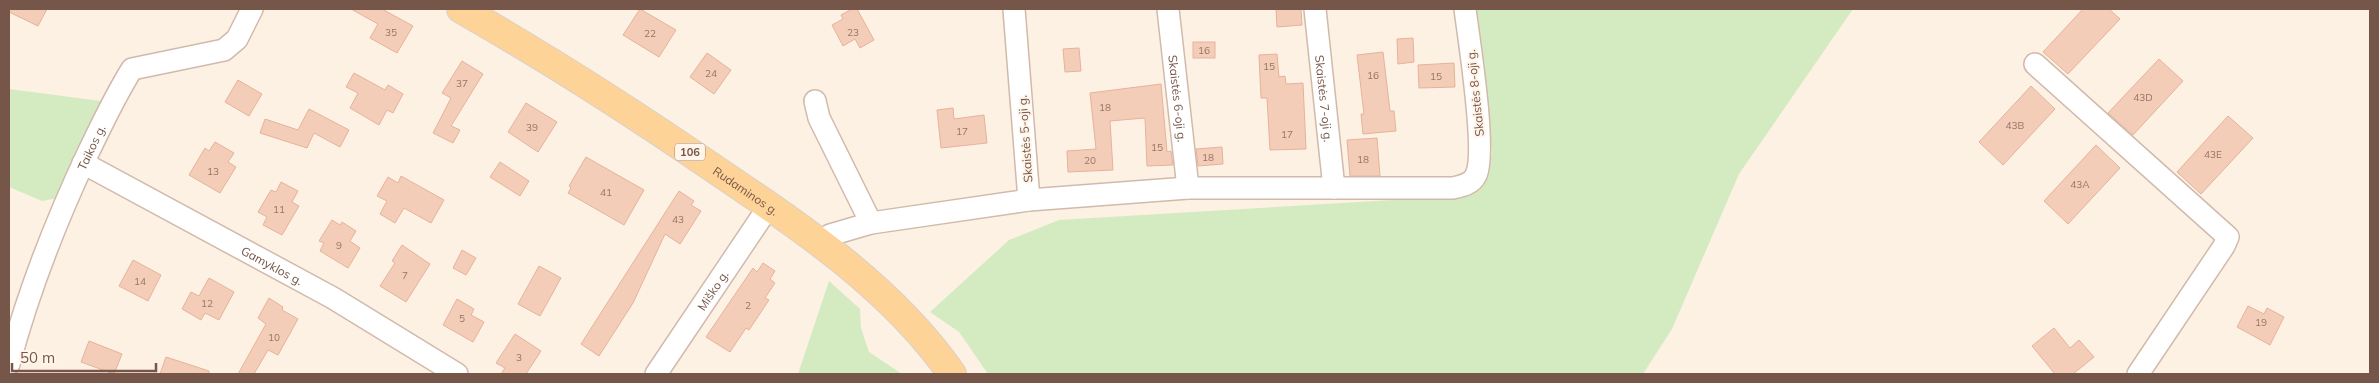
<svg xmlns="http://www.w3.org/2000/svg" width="2379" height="383" viewBox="0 0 2379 383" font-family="Mulish,sans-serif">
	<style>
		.green { fill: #d4ebc1 }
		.building { fill: #f4cdb9; stroke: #e7b299 }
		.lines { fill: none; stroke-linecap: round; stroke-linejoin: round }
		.minor-casing { stroke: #d1baac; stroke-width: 24 }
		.primary-casing { stroke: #d9d0cc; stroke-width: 30 }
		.minor { stroke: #fff; stroke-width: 21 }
		.primary { stroke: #fed398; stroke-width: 28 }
		.labels { text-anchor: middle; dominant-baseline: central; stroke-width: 4; stroke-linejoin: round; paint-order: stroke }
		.number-label { font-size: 10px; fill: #967464 }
		.shield { fill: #fff5ea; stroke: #9f8679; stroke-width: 1 }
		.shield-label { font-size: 11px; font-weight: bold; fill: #765648 }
		.street-label { font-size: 12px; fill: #765648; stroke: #fff5ea }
	</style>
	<rect width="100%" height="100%" fill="#fdf1e3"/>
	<g class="green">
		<path d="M1476 9H1853L1739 174 1672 329 1643 374H988L959 332 930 312 1009 240 1059 220 1460 196 1485 179 1492 153Z"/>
		<path d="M9 89 101 101 58 198 42 201 9 187Z"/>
		<path d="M829 281 860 309 861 328 869 352 902 374H798Z"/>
	</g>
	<g class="building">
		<path d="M9 9H47L38 26 9 12Z"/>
		<path d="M351 9H382L413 26 397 53 370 38 378 24Z"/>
		<path d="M640 9 676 30 659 57 623 35Z"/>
		<path d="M852 9H857L874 40 860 48 855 39 843 46 832 25 843 19 841 15Z"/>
		<path d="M1276 9H1301L1302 25 1277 27Z"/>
		<path d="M2083 9H2109L2120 19 2068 74 2043 52Z"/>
		<path d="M1413 38 1414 62 1398 64 1397 39Z"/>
		<rect x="1193" y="42" width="22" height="16"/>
		<path d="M1079 48 1081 71 1065 72 1063 49Z"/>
		<path d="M1383 52 1390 111H1394L1396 131 1363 134 1361 114H1364L1357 55Z"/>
		<path d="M707 53 731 70 714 94 690 77Z"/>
		<path d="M1277 54 1279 77 1285 76 1286 84 1303 83 1306 149 1270 150 1267 98H1261L1259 55Z"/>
		<path d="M2159 59 2183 81 2133 135 2108 113Z"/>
		<path d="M462 61 483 74 451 126 460 130 453 143 433 133 451 98 442 93Z"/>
		<path d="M1454 63 1455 87 1419 88 1418 65Z"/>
		<path d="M354 73 385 90 388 85 403 94 393 113 387 110 379 125 350 108 358 93 346 87Z"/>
		<path d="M238 80 262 94 249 116 225 102Z"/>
		<path d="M1161 84 1167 152 1171 151 1173 165 1147 166 1145 118 1110 121 1113 170 1068 172 1067 151 1096 149 1090 93Z"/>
		<path d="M2031 86 2055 109 2003 165 1979 142Z"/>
		<path d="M526 103 557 122 538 152 508 132Z"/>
		<path d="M953 108 954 119 984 115 987 143 941 148 937 110Z"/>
		<path d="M309 109 349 130 340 147 314 133 307 148 260 133 265 119 298 130Z"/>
		<path d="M2228 116 2253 138 2201 194 2177 172Z"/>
		<path d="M1377 138 1380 176H1350L1347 140Z"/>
		<path d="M215 142 234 153 228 162 236 167 220 193 189 175 205 148 209 151Z"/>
		<path d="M2096 145 2120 168 2068 224 2044 201Z"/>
		<path d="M1222 147 1223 164 1198 166 1196 149Z"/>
		<path d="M586 157 644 190 624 225 568 193 571 188 569 186Z"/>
		<path d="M500 162 529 181 520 196 490 177Z"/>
		<path d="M401 176 444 200 431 223 404 208 395 223 380 214 387 201 377 196 388 177 398 183Z"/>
		<path d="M281 182 298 191 292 202 299 206 282 235 263 225 267 217 258 212 271 190 276 192Z"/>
		<path d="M679 191 694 201 691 205 701 211 680 244 665 234 633 303 599 356 581 344Z"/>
		<path d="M332 220 340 225 342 222 356 231 350 241 360 248 348 268 320 251 324 243 319 241Z"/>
		<path d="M402 245 430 264 406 302 380 286 395 263 392 261Z"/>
		<path d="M462 250 476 258 466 275 453 268Z"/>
		<path d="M133 260 161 275 148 301 119 286Z"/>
		<path d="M763 263 775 271 770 279 775 283 765 298 769 300 749 330 746 328 730 352 706 337 753 268 757 272Z"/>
		<path d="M539 266 561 278 540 316 518 304Z"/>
		<path d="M209 278 234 292 219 320 205 313 201 320 182 309 191 292 199 296Z"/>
		<path d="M269 298 283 307 282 310 298 319 278 355 268 350 254 374H238L266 324 258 318Z"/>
		<path d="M457 299 474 309 471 315 484 322 473 342 443 325Z"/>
		<path d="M2248 306 2264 314 2267 308 2284 317 2270 345 2237 327Z"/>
		<path d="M2054 328 2070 348 2079 340 2094 357 2073 374H2055L2032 346Z"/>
		<path d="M515 334 541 351 526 374H501L505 368 496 363Z"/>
		<path d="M89 341 122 354 114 374 81 362Z"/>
		<path d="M166 357 209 371V374H160Z"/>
	</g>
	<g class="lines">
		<g class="minor-casing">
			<g id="minor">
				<path id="s1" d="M1168 9 1188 188"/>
				<path id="s2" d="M1315 9 1334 188"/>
				<path d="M2035 64 2228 237 2224 246 2138 374"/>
				<path d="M815 101 819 118 871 223"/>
				<path id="s3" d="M83 163 333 298 457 374"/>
				<path d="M1029 200 1188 188H1453C1462 186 1472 184 1476 175 1487 152 1469 40 1465 9"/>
				<path d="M822 244 830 235 871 223 1029 200 1014 9"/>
				<path id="s4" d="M9 364C28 292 56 221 88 153 102 124 115 96 132 69L224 50 237 39 252 9"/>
				<path id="s5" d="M656 374 769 206"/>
			</g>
		</g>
		<g class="primary-casing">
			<g id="primary">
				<path id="s6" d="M461 9C549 59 633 113 716 170 802 228 892 288 952 374"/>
			</g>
		</g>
		<use href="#minor" class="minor"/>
		<use href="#primary" class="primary"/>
	</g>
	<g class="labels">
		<g class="number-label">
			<text x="391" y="32">35</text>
			<text x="853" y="32">23</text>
			<text x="650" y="33">22</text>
			<text x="1204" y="50">16</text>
			<text x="1269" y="66">15</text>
			<text x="711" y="73">24</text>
			<text x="1373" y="75">16</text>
			<text x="1436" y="76">15</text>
			<text x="462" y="83">37</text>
			<text x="2143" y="97">43D</text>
			<text x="1105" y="107">18</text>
			<text x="2015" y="125">43B</text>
			<text x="532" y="127">39</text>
			<text x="962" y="131">17</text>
			<text x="1287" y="134">17</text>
			<text x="1157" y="147">15</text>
			<text x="2213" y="154">43E</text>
			<text x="1208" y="157">18</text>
			<text x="1363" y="159">18</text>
			<text x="1090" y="160">20</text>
			<text x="213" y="171">13</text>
			<text x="2080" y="184">43A</text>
			<text x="606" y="192">41</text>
			<text x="279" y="209">11</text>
			<text x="678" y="219">43</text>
			<text x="339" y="245">9</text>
			<text x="405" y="275">7</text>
			<text x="140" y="281">14</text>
			<text x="207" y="303">12</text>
			<text x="748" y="305">2</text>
			<text x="462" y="318">5</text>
			<text x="2261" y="322">19</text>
			<text x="274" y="337">10</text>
			<text x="519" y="357">3</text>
		</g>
		<rect class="shield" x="675" y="143.5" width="30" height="17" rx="4"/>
		<g class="shield-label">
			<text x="690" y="152">106</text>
		</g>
		<g class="street-label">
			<text transform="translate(1475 93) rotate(-96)">Skaistės 8-oji g.</text>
			<text stroke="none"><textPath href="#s2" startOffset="90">Skaistės 7-oji g.</textPath></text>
			<text stroke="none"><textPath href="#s1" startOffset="90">Skaistės 6-oji g.</textPath></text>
			<text transform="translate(1025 139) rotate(-94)">Skaistės 5-oji g.</text>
			<text stroke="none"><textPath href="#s4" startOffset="232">Taikos g.</textPath></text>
			<text stroke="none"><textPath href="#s6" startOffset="338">Rudaminos g.</textPath></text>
			<text stroke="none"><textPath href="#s3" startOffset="215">Gamyklos g.</textPath></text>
			<text stroke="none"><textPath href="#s5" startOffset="101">Miško g.</textPath></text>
		</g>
	</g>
	<rect width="2379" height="383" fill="none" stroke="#765648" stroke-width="20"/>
	<path d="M12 363v8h144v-8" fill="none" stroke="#765648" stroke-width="2.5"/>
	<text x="20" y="363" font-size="15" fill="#765648" stroke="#fff5ea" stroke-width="4" paint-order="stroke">50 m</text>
</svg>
